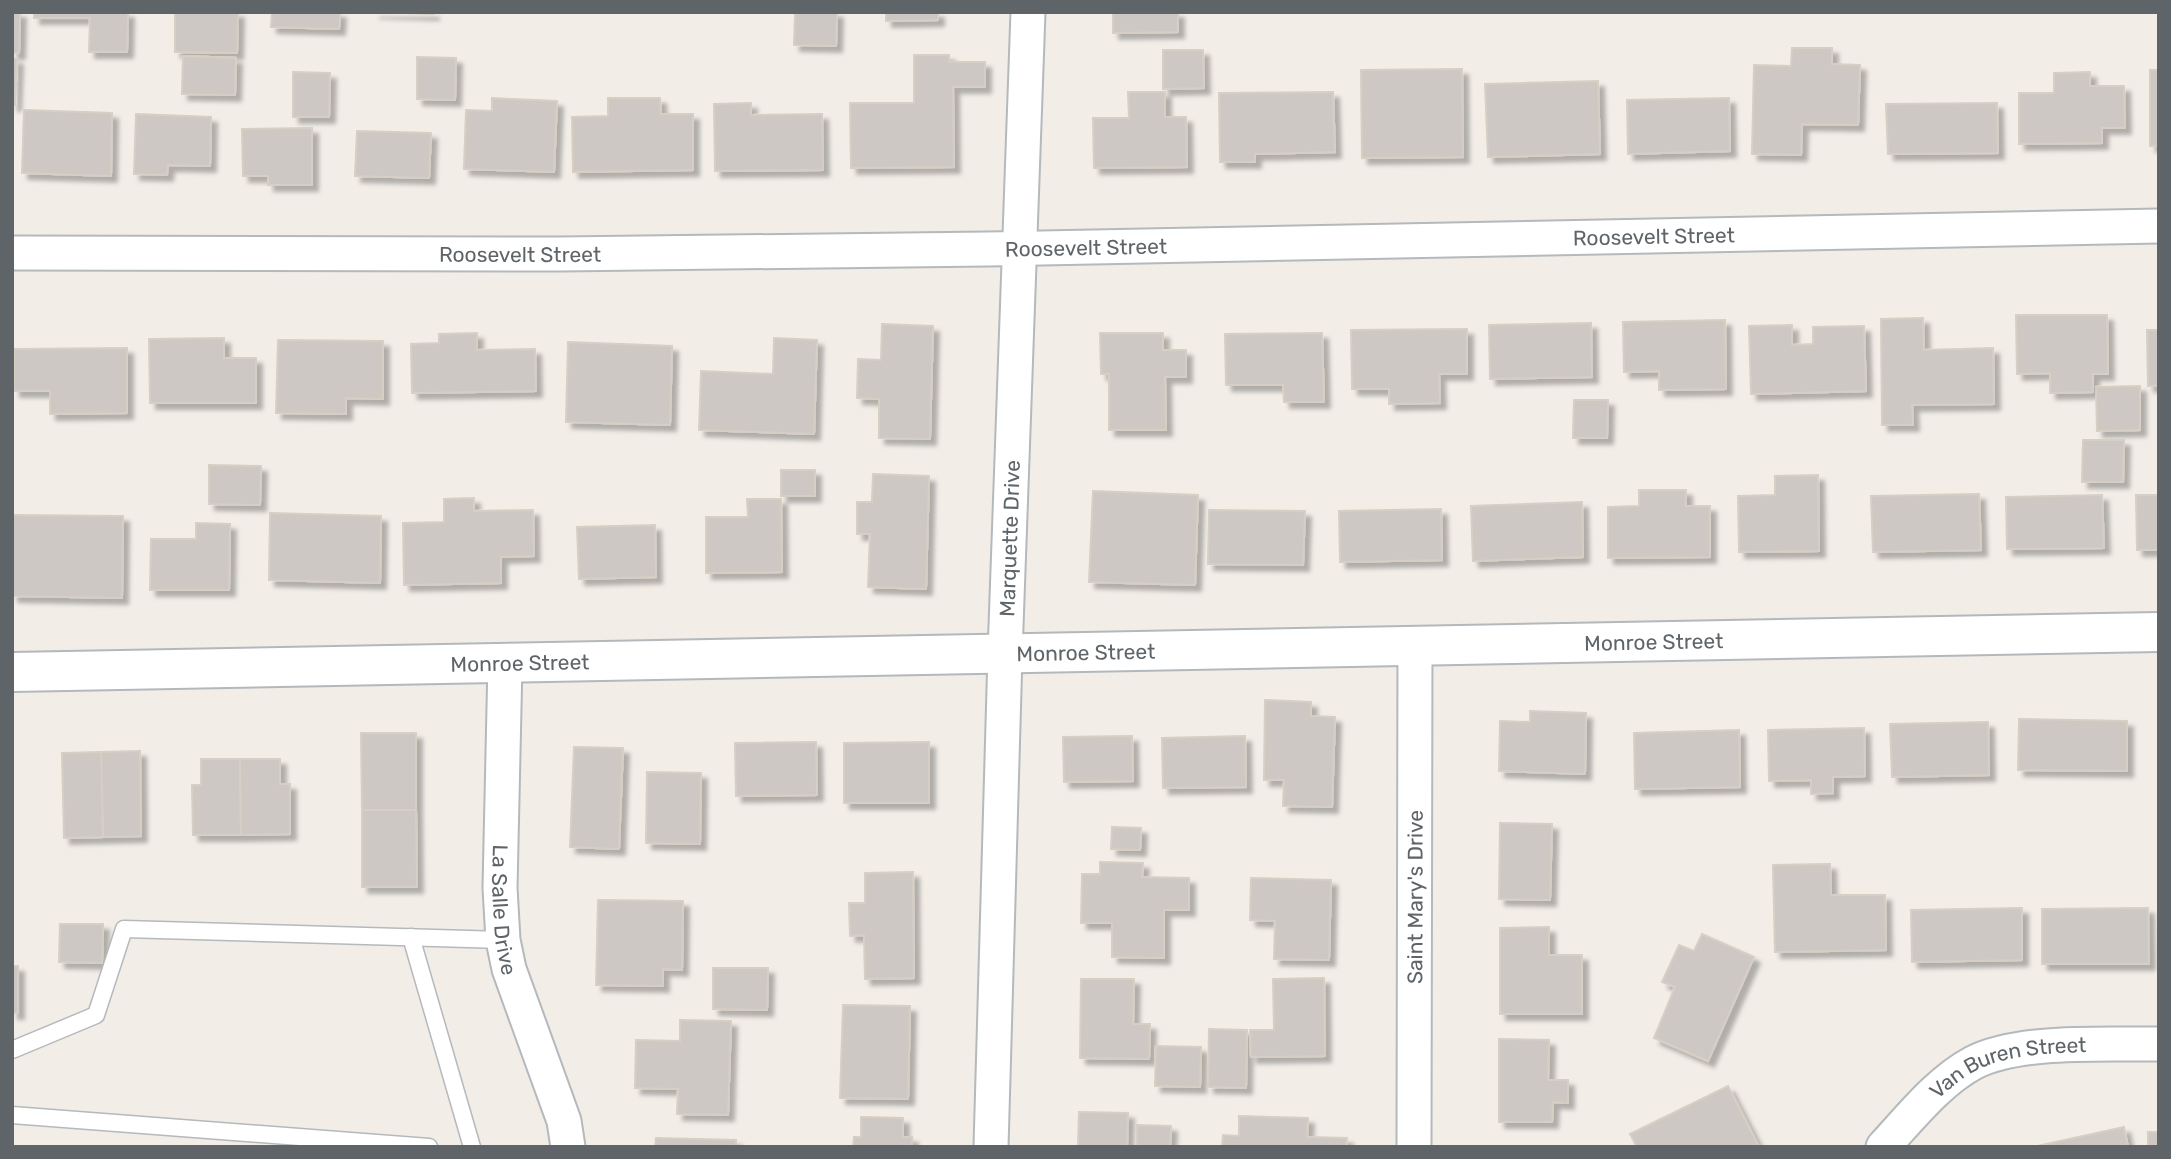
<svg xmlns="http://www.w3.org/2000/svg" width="2171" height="1159" viewBox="0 0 2171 1159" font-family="Rubik,sans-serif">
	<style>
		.building { fill: #cdc8c3; stroke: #d7cec4; stroke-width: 2; filter: url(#shadow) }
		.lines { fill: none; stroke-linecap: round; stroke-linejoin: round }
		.lane-casing { stroke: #b4b9bc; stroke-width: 19 }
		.street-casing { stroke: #b4b9bc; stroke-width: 37 }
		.secondary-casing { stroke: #b3b8bc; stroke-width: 42 }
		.lane { stroke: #fff; stroke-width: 16 }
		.street { stroke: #fff; stroke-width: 33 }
		.secondary { stroke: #fff; stroke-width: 38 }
		.labels { text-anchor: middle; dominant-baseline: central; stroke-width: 7; stroke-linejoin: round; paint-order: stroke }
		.street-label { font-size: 21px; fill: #5e6468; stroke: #fff }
	</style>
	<defs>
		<filter id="shadow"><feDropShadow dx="6" dy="6" stdDeviation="2" flood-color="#0004"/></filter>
	</defs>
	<rect width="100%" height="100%" fill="#f2ede7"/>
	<g class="building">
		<path d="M12 12H20L19 53H12Z"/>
		<path d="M34 12H128L127 52H89L90 18H34Z"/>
		<path d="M175 12H238L237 53 175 52Z"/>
		<path d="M272 12H340L339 29 271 27Z"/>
		<path d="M373 12H433V14Z"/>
		<path d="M795 12H837L836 46 794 45Z"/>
		<path d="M886 12H938V20L886 21Z"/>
		<path d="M1113 12H1178V32L1113 33Z"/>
		<path d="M1792 48H1832V64L1860 65 1858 125 1802 124 1801 155 1752 154 1754 65 1791 66Z"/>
		<path d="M1163 50H1203L1204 88 1163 89Z"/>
		<path d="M914 55H949V62H985V87H953L954 167 851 168 850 103H914Z"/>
		<path d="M183 56 236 58 235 95 182 94Z"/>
		<path d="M417 57 456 58 455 100 417 99Z"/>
		<path d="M12 58 17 59 15 105H12Z"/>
		<path d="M1462 69 1463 157 1362 158 1361 70Z"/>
		<rect x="2150" y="70" width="9" height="76"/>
		<path d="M293 72 330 73 329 117H293Z"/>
		<path d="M2090 72V86H2124L2125 128H2102V143L2019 144V93H2054V73Z"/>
		<path d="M1598 81 1600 154 1488 157 1485 84Z"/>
		<path d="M1128 92H1165V117H1186L1187 167 1094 168 1093 118H1129Z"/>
		<path d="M1333 92 1335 152 1255 154V162H1220L1219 93Z"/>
		<path d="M492 98 557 101 554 172 464 169 466 110 492 111Z"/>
		<path d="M608 98H660L661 114H693V170L573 172 572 117 608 116Z"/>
		<path d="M1729 98 1730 151 1628 154 1627 100Z"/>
		<path d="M751 103V115L822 114 823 170 715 171 714 104Z"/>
		<path d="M1997 103 1998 153 1888 154 1886 104Z"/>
		<path d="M24 110 112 113 111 176 22 173Z"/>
		<path d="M136 114 211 117 210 166 168 165 167 175 134 174Z"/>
		<path d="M312 128V185H268V176H243L242 129Z"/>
		<path d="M357 131 431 133 429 178 355 176Z"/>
		<path d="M2016 315H2107L2108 374H2093V392L2050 393V373L2017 374Z"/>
		<path d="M1923 318 1924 350 1993 348 1994 404 1912 405 1913 425H1882L1881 319Z"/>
		<path d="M1725 320 1726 389 1659 390V371L1624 372 1623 322Z"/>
		<path d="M1591 323 1592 377 1490 379 1489 325Z"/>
		<path d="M882 324 933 326 930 439 879 438V399L857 398 858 359 881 360Z"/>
		<path d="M1792 325V345L1813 344V327L1864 326 1866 391 1751 394 1749 326Z"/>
		<path d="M1467 329V374H1439L1440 403 1389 404V389H1352L1351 330Z"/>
		<path d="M2147 330H2159V385L2148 386Z"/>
		<path d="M477 333V350L535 349 536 391 412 393 411 344 439 343V334Z"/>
		<path d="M1100 333H1163V350H1186V377H1165L1166 430H1109V374H1101Z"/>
		<path d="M1322 333 1324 402H1284L1283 385H1226L1225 334Z"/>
		<path d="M224 338V358H256V403H150L149 339Z"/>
		<path d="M774 338 817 340 814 434 699 430 701 371 773 374Z"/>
		<path d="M278 340 383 341V399L346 398V414L276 413Z"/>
		<path d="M568 342 672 346 670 425 566 422Z"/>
		<path d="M127 348V413L50 414V391H14V349Z"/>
		<path d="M2140 386V430L2097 431 2096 387Z"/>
		<path d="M1574 400H1608L1607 438H1573Z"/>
		<path d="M2083 440H2124L2123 482H2082Z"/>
		<path d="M209 465 261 466 260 505 209 504Z"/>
		<rect x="781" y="470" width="34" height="26"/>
		<path d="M873 474 929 476 926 589 868 587 870 534H857V502H872Z"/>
		<path d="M1818 475 1819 551 1739 552 1738 496 1775 495V476Z"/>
		<path d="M1639 490H1686V506H1710V557L1608 558V507L1639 506Z"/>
		<path d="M1093 491 1198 495 1195 585 1089 582Z"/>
		<path d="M1979 494 1981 550 1873 552 1871 496Z"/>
		<path d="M2102 495 2104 548 2007 549 2006 497Z"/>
		<path d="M2136 495H2159V550H2137Z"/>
		<path d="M474 498V511L533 510 534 556 501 557V583L404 585 403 523 444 522V499Z"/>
		<path d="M747 499H781L782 572 706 573V517H748Z"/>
		<path d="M1582 502 1583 557 1473 561 1471 506Z"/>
		<path d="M1441 509 1442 560 1340 562 1339 511Z"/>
		<path d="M1209 510 1305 511 1303 565 1208 564Z"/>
		<path d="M270 513 381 516 380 583 269 580Z"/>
		<path d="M12 515 123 516 122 598 12 596Z"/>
		<path d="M196 523 230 524 229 590H150L151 539H196Z"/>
		<path d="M655 525 656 577 579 579 577 527Z"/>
		<path d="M1265 700 1311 702V716L1335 717 1332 807 1283 806 1284 780H1264Z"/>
		<path d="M1530 711 1586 713 1585 774 1499 771 1500 721 1530 722Z"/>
		<path d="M2019 719 2127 721V771L2018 770Z"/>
		<rect x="2158" y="721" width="1" height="74"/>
		<path d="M1988 722 1989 775 1892 777 1890 724Z"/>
		<path d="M1864 728 1865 776 1833 777V793L1811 794V780L1769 781 1768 730Z"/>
		<path d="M1739 730 1740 787 1635 789 1634 733Z"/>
		<path d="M361 733H416V810H362Z"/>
		<path d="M1132 736 1133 781 1064 782 1063 737Z"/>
		<path d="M1245 736 1246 787 1163 788 1162 738Z"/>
		<path d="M816 742 817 795 736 796 735 743Z"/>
		<path d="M929 742V803H844V743Z"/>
		<path d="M574 747 623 748 619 849 570 847Z"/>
		<path d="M140 751 141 836 103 837 101 752Z"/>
		<path d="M101 752 103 837 64 838 62 753Z"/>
		<path d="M201 759H240L241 835H193L192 785H201Z"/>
		<path d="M240 759H280V784H290V834L241 835Z"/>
		<path d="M647 772 701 773 700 844 646 843Z"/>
		<path d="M362 810H416L417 887H362Z"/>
		<path d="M1500 823 1552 824 1550 900 1499 899Z"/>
		<path d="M1112 827 1141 828 1140 850 1111 849Z"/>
		<path d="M1100 862 1143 863 1142 877 1189 878V910H1164V958L1112 957V923H1081L1082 874H1100Z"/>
		<path d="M1830 864 1831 895H1885L1886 950 1775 952 1773 865Z"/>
		<path d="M913 872 914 978 865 979 864 935 850 936 849 903H865V873Z"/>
		<path d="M1251 878 1331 880 1329 960 1274 959 1275 921 1250 920Z"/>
		<path d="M598 900 683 901 682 970 663 969V986L596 985Z"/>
		<path d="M2022 908V960L1912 962 1911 910Z"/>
		<path d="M2148 908 2149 964H2042V909Z"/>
		<path d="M60 924H103L102 963 59 962Z"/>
		<path d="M1549 927V955H1582V1014H1500V928Z"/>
		<path d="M1702 934 1754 957 1708 1061 1654 1038 1675 987 1662 982 1679 945 1694 951Z"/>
		<rect x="12" y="966" width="6" height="47"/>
		<path d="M713 968H768L767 1010 713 1009Z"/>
		<path d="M1324 978 1325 1056 1251 1057 1250 1030H1274L1273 979Z"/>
		<path d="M1081 979H1134L1133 1024H1150L1149 1059 1080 1058Z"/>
		<path d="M843 1005 910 1006 908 1099 840 1098Z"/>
		<path d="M680 1020 731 1021 728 1115 677 1114 678 1089 635 1088 636 1040 680 1041Z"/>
		<path d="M1209 1029 1247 1030 1246 1088 1208 1087Z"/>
		<path d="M1499 1039 1549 1040 1548 1080H1568V1103L1553 1102 1552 1122H1499Z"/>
		<path d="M1156 1046 1201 1047 1200 1087 1155 1086Z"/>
		<path d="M1728 1086 1759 1147H1637L1630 1134Z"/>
		<path d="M1079 1112 1128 1113 1127 1147H1078Z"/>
		<path d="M1239 1116 1308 1118 1307 1137 1347 1138 1346 1147H1222L1223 1135 1239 1136Z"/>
		<path d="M861 1117 903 1118V1137H912V1147H853L854 1137H861Z"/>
		<path d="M1137 1125 1171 1126 1170 1147H1137Z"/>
		<path d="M2124 1127 2128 1147H2033Z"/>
		<rect x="2148" y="1132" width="11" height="15"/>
		<path d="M656 1138 736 1140V1147H655Z"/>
	</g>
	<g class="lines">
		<g class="lane-casing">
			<g id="lane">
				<path d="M411 937 472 1147"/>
				<path d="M12 1050 96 1015 124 929 503 940"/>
				<path d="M12 1115 429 1147"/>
			</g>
		</g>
		<g class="street-casing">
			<g id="street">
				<path id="s1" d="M12 253 561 254 987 249 2159 226"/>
				<path id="s2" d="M505 663 500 888 503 940 509 969 564 1121 568 1147"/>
				<path id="s3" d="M991 1147 1005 654 1028 12"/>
				<path id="s4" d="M1414 1147 1415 645"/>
				<path id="s5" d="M1883 1147C1910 1118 1938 1082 1973 1063 2019 1039 2107 1045 2159 1044"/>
			</g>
		</g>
		<g class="secondary-casing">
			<g id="secondary">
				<path id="s6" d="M12 672 2159 632"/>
			</g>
		</g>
		<use href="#lane" class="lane"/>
		<use href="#street" class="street"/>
		<use href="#secondary" class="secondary"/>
	</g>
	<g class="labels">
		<g class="street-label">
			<text stroke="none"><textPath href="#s1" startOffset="1642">Roosevelt Street</textPath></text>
			<text stroke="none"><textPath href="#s1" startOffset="1074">Roosevelt Street</textPath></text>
			<text stroke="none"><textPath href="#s1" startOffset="508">Roosevelt Street</textPath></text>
			<text stroke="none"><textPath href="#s3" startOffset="609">Marquette Drive</textPath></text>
			<text stroke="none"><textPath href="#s6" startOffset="1642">Monroe Street</textPath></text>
			<text stroke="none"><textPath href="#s6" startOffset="1074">Monroe Street</textPath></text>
			<text stroke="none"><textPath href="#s6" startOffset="508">Monroe Street</textPath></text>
			<text stroke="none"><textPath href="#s4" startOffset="250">Saint Mary's Drive</textPath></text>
			<text stroke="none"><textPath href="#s2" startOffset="247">La Salle Drive</textPath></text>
			<text stroke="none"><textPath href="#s5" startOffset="156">Van Buren Street</textPath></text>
		</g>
	</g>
	<rect width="2171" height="1159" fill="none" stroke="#5e6468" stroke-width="28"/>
</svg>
